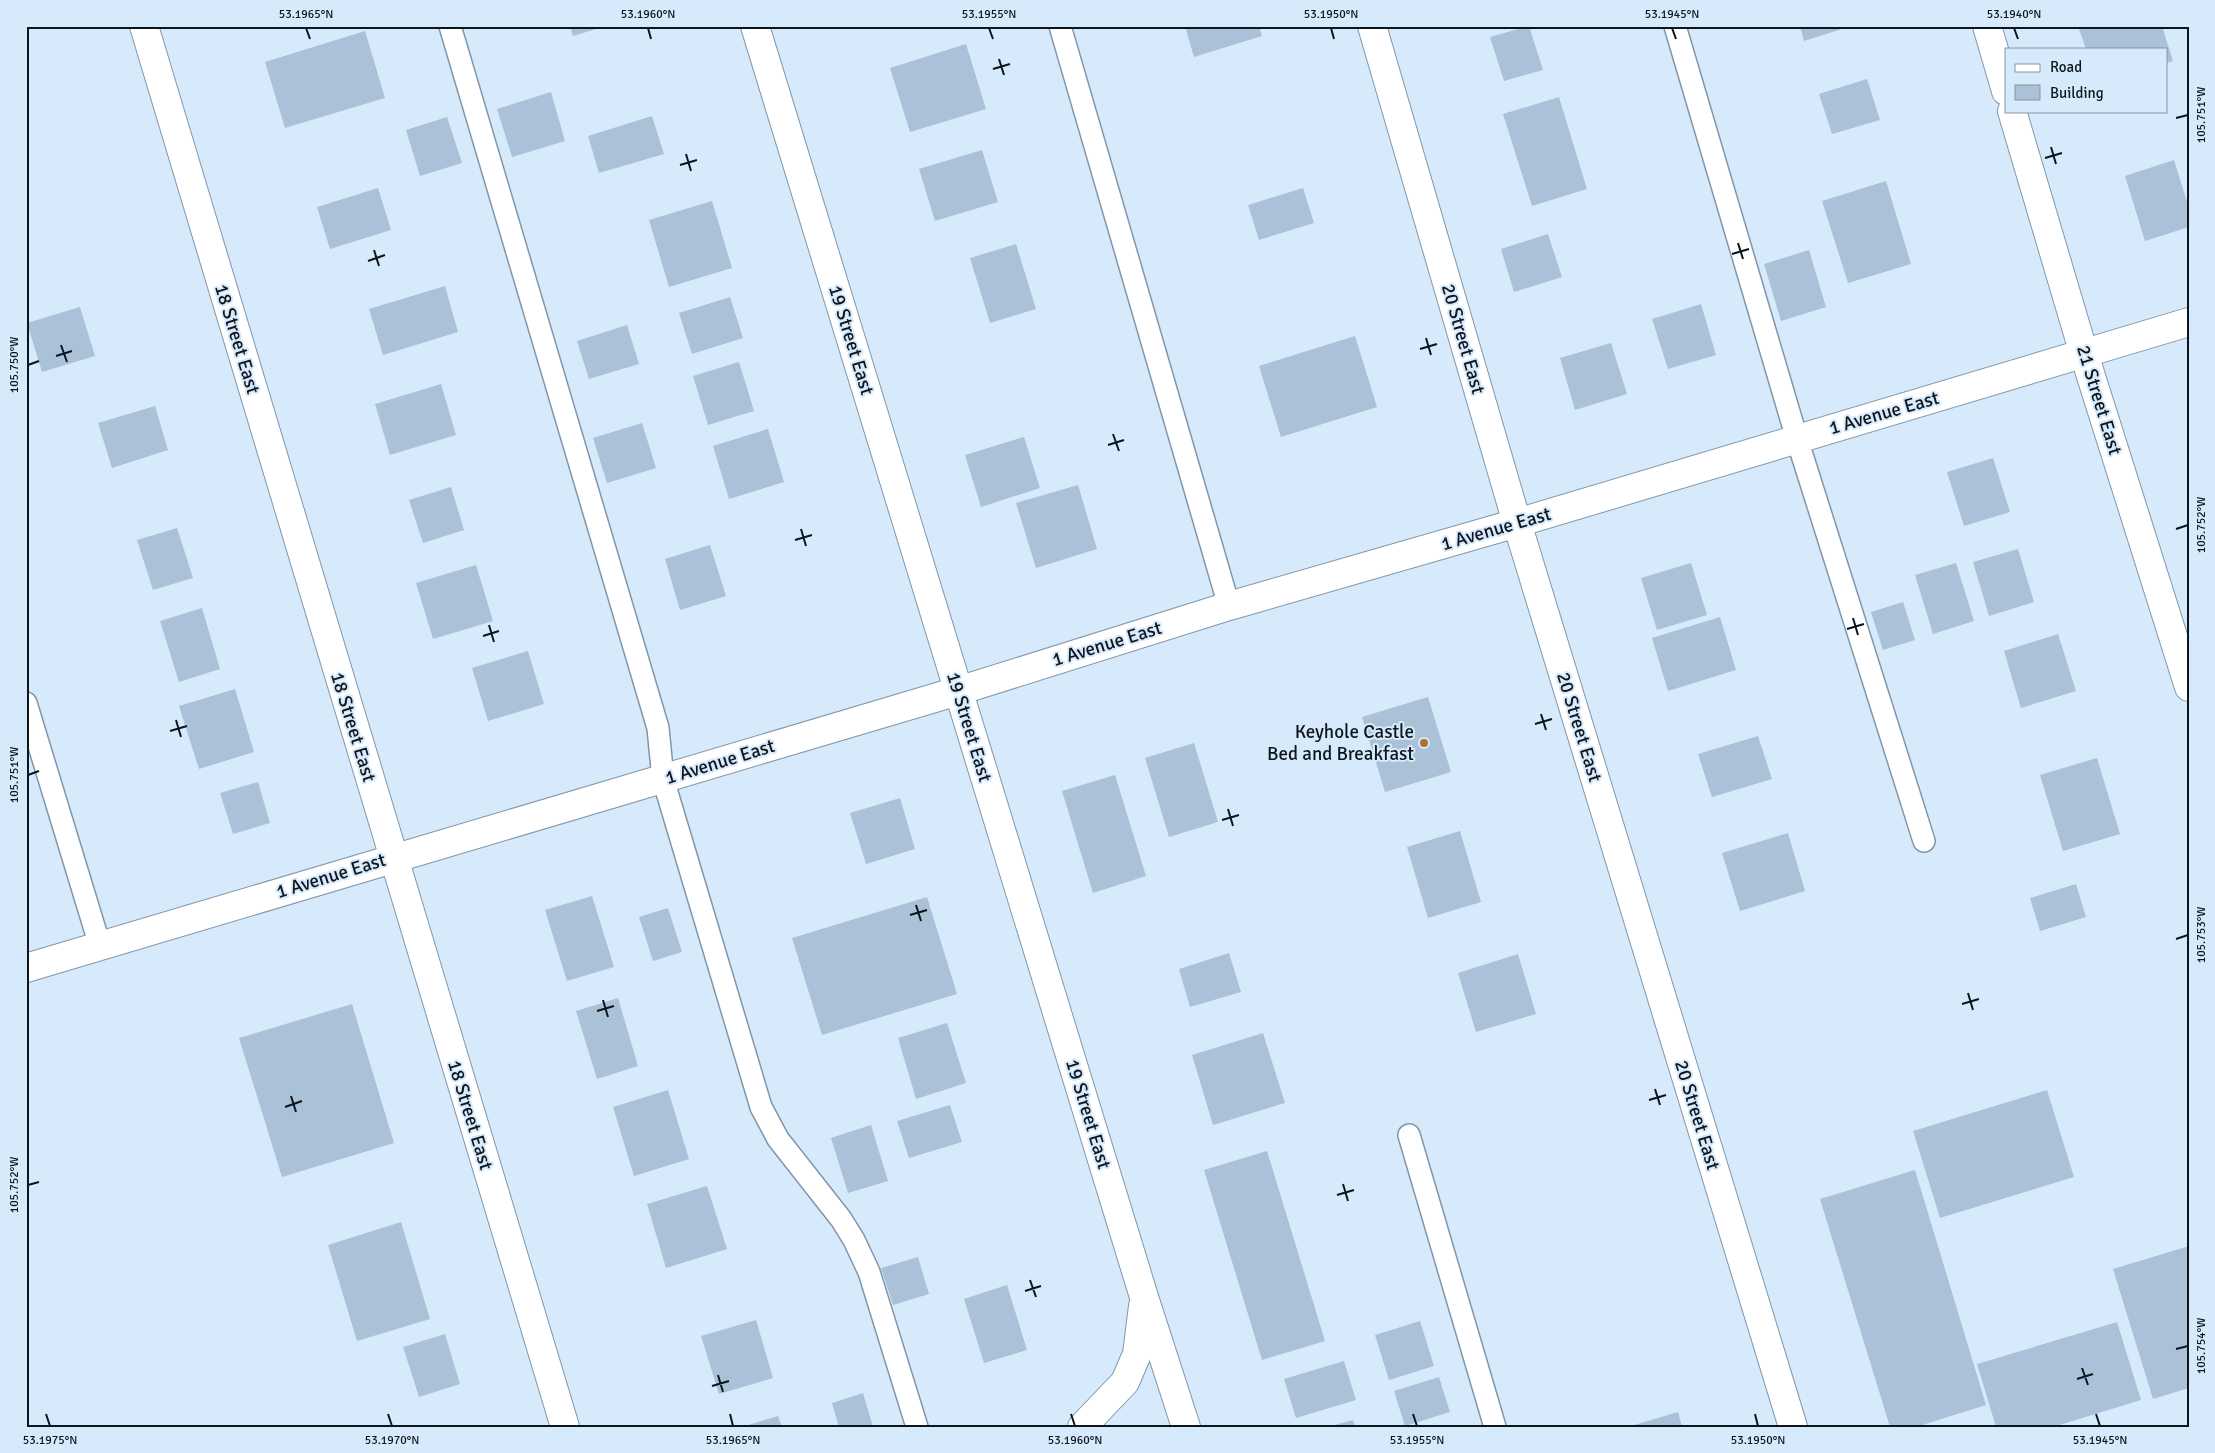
<svg xmlns="http://www.w3.org/2000/svg" width="2215" height="1453" viewBox="0 0 2215 1453" font-family="Signika,sans-serif">
	<style>
		.building { fill: #abc1d7 }
		.lines { fill: none; stroke-linecap: round; stroke-linejoin: round }
		.lane-casing { stroke: #8196ab; stroke-width: 24 }
		.street-casing { stroke: #8196ab; stroke-width: 30 }
		.lane { stroke: #fff; stroke-width: 21 }
		.street { stroke: #fff; stroke-width: 28 }
		.ticks { fill: none; stroke: #0d151d; stroke-width: 2 }
		.poi-dot { fill: #ab7230; stroke: #d7eafb; stroke-width: 2 }
		.labels { text-anchor: middle; dominant-baseline: central; stroke-width: 4; stroke-linejoin: round; paint-order: stroke }
		.street-label { font-size: 19px; fill: #0d151d; stroke: #d7eafb }
		.poi-label { font-size: 19px; fill: #0d151d; stroke: #d7eafb; text-anchor: end }
		.neatline { fill: none; stroke: #0d151d; stroke-width: 2 }
		.ticks-label { font-size: 12px; text-anchor: middle; fill: #0d151d }
	</style>
	<rect width="100%" height="100%" fill="#d7eafb"/>
	<g class="building">
		<path d="M570 26H603V27L573 36Z"/>
		<path d="M1185 26H1259L1262 36 1194 57Z"/>
		<path d="M1529 26 1543 70 1504 81 1490 37Z"/>
		<path d="M1800 26H1842V29L1804 41Z"/>
		<path d="M2087 26H2162L2173 61 2166 63V49H2086L2079 29Z"/>
		<path d="M365 31 385 98 285 128 265 62Z"/>
		<path d="M966 44 986 109 910 132 890 68Z"/>
		<path d="M1867 79 1880 120 1832 134 1819 94Z"/>
		<path d="M551 92 565 141 512 157 497 109Z"/>
		<path d="M1559 97 1587 189 1532 206 1503 114Z"/>
		<path d="M652 116 664 154 599 173 588 136Z"/>
		<path d="M447 117 462 163 420 176 406 130Z"/>
		<path d="M982 150 998 202 935 221 919 169Z"/>
		<path d="M2174 160 2189 208V227L2145 241 2125 176Z"/>
		<path d="M1886 181 1911 264 1848 283 1822 201Z"/>
		<path d="M378 188 391 230 330 249 317 207Z"/>
		<path d="M1303 188 1314 223 1259 240 1248 205Z"/>
		<path d="M712 201 732 268 669 287 649 220Z"/>
		<path d="M1548 234 1562 277 1514 292 1501 249Z"/>
		<path d="M1016 244 1036 309 990 323 970 258Z"/>
		<path d="M1809 250 1826 307 1781 321 1764 264Z"/>
		<path d="M445 286 458 332 383 355 369 309Z"/>
		<path d="M730 297 743 338 692 354 679 313Z"/>
		<path d="M1701 304 1716 355 1668 369 1652 319Z"/>
		<path d="M80 307 95 356 42 372 27 323Z"/>
		<path d="M627 325 639 364 589 379 577 341Z"/>
		<path d="M1355 336 1377 407 1281 437 1259 366Z"/>
		<path d="M1611 343 1627 394 1575 410 1560 358Z"/>
		<path d="M739 362 754 411 708 425 693 376Z"/>
		<path d="M441 384 456 435 390 455 375 404Z"/>
		<path d="M155 406 168 450 112 468 98 423Z"/>
		<path d="M642 423 656 468 607 483 593 438Z"/>
		<path d="M768 429 784 482 729 499 713 446Z"/>
		<path d="M1024 437 1040 488 981 507 965 455Z"/>
		<path d="M1993 458 2010 512 1964 526 1947 472Z"/>
		<path d="M1078 485 1097 549 1036 568 1016 503Z"/>
		<path d="M451 487 464 530 423 543 409 500Z"/>
		<path d="M177 528 193 578 153 590 137 540Z"/>
		<path d="M710 545 726 596 680 610 665 559Z"/>
		<path d="M2018 549 2034 602 1989 616 1973 562Z"/>
		<path d="M1691 563 1707 615 1657 630 1641 578Z"/>
		<path d="M1956 563 1974 621 1933 634 1915 575Z"/>
		<path d="M476 565 493 621 433 639 416 583Z"/>
		<path d="M1903 602 1915 640 1883 650 1871 612Z"/>
		<path d="M202 608 220 669 179 682 160 621Z"/>
		<path d="M1720 617 1736 670 1668 691 1652 638Z"/>
		<path d="M2058 634 2076 691 2021 708 2004 651Z"/>
		<path d="M528 651 544 704 488 721 472 668Z"/>
		<path d="M235 689 254 752 199 769 179 706Z"/>
		<path d="M1428 697 1451 772 1385 792 1362 717Z"/>
		<path d="M1758 736 1772 779 1712 797 1698 754Z"/>
		<path d="M1194 743 1218 822 1169 837 1145 758Z"/>
		<path d="M2097 758 2120 834 2063 851 2040 775Z"/>
		<path d="M1115 775 1146 876 1093 893 1062 791Z"/>
		<path d="M258 782 270 823 233 834 220 793Z"/>
		<path d="M900 798 915 849 866 864 850 813Z"/>
		<path d="M1460 831 1481 902 1428 918 1407 847Z"/>
		<path d="M1788 833 1805 891 1740 911 1722 853Z"/>
		<path d="M2076 884 2086 917 2040 931 2030 898Z"/>
		<path d="M592 896 614 967 567 981 545 910Z"/>
		<path d="M927 897 957 994 822 1035 792 938Z"/>
		<path d="M668 908 682 952 653 961 639 917Z"/>
		<path d="M1229 953 1241 992 1190 1007 1179 969Z"/>
		<path d="M1518 954 1536 1014 1476 1032 1458 973Z"/>
		<path d="M618 998 638 1066 597 1079 576 1011Z"/>
		<path d="M352 1004 394 1143 282 1177 239 1038Z"/>
		<path d="M947 1023 966 1083 916 1099 898 1038Z"/>
		<path d="M1263 1033 1285 1103 1213 1125 1192 1055Z"/>
		<path d="M668 1090 689 1159 634 1176 613 1107Z"/>
		<path d="M2047 1090 2074 1177 1940 1218 1913 1131Z"/>
		<path d="M950 1105 962 1142 909 1158 897 1121Z"/>
		<path d="M871 1125 888 1181 848 1193 831 1138Z"/>
		<path d="M1267 1151 1325 1341 1262 1360 1204 1170Z"/>
		<path d="M1915 1170 1986 1405 1916 1427H1890L1820 1199Z"/>
		<path d="M707 1186 727 1249 666 1268 647 1204Z"/>
		<path d="M401 1222 430 1319 357 1341 328 1245Z"/>
		<path d="M2189 1246V1388L2153 1399 2113 1269Z"/>
		<path d="M918 1257 929 1294 893 1305 881 1268Z"/>
		<path d="M1007 1285 1027 1350 984 1363 964 1299Z"/>
		<path d="M756 1320 773 1378 719 1394 701 1336Z"/>
		<path d="M1420 1321 1434 1366 1389 1380 1375 1335Z"/>
		<path d="M2117 1322 2141 1400 2053 1427H1996L1977 1364Z"/>
		<path d="M445 1334 460 1384 419 1397 403 1347Z"/>
		<path d="M1344 1361 1356 1400 1296 1418 1284 1379Z"/>
		<path d="M1439 1377 1450 1412 1405 1426 1394 1391Z"/>
		<path d="M863 1393 873 1427H839L832 1403Z"/>
		<path d="M1678 1412 1682 1427H1631V1426Z"/>
		<path d="M778 1416 782 1427H745V1426Z"/>
		<path d="M1353 1420 1355 1427H1332L1331 1426Z"/>
	</g>
	<g class="lines">
		<g class="lane-casing">
			<g id="lane">
				<path d="M450 26 658 728 663 779 761 1107 778 1139 841 1219 854 1240 869 1272 917 1427"/>
				<path d="M1060 26 1229 606"/>
				<path d="M1675 26 1797 439 1924 841"/>
				<path d="M26 703 100 946"/>
				<path d="M1409 1135 1495 1427"/>
			</g>
		</g>
		<g class="street-casing">
			<g id="street">
				<path d="M144 26 565 1427"/>
				<path d="M755 26 1144 1297 1186 1427"/>
				<path d="M1372 26 1517 523 1793 1427"/>
				<path d="M1987 26 2006 91"/>
				<path d="M2012 111 2084 354 2189 687"/>
				<path d="M26 968 958 691 1229 606 1517 523 2189 322"/>
				<path d="M1082 1427 1125 1382 1137 1354 1143 1306"/>
			</g>
		</g>
		<use href="#lane" class="lane"/>
		<use href="#street" class="street"/>
	</g>
	<path class="ticks" d="M306 28 310 39M648 28 651 39M989 28 993 39M1331 28 1334 39M1672 28 1676 39M2014 28 2018 39M999 59 1004 75M993 69 1010 64M2176 118 2188 115M2051 147 2056 164M686 154 691 171M2045 158 2062 153M680 165 697 160M1738 243 1743 259M374 250 379 266M1732 254 1749 249M368 261 385 255M1426 338 1431 355M61 345 67 362M1420 349 1437 344M56 356 72 351M28 365 39 361M1113 434 1119 451M1108 445 1124 440M801 529 806 546M2176 529 2188 525M795 540 812 535M1853 618 1858 635M489 625 494 642M1847 629 1864 624M483 636 499 631M1541 714 1546 730M176 720 181 737M1535 724 1552 719M170 731 187 726M28 775 39 771M1228 809 1233 826M1222 820 1239 815M916 905 921 921M910 915 927 910M2176 939 2188 935M1968 993 1973 1010M603 1000 608 1017M1962 1004 1979 999M597 1011 614 1006M1655 1089 1660 1105M291 1096 296 1112M1649 1100 1666 1095M285 1107 302 1101M1343 1184 1348 1201M28 1185 39 1182M1337 1195 1354 1190M1030 1280 1036 1297M1025 1291 1041 1286M2176 1349 2188 1346M2082 1368 2088 1385M718 1375 723 1392M2077 1379 2093 1374M712 1386 729 1381M46 1414 50 1426M388 1414 392 1426M730 1414 733 1426M1071 1414 1075 1426M1413 1414 1417 1426M1755 1414 1758 1426M2096 1414 2100 1426"/>
	<circle class="poi-dot" cx="1424" cy="743" r="5"/>
	<g class="labels">
		<g class="street-label">
			<text transform="translate(237 339) rotate(73)">18 Street East</text>
			<text transform="translate(1463 339) rotate(74)">20 Street East</text>
			<text transform="translate(851 340) rotate(73)">19 Street East</text>
			<text transform="translate(2099 400) rotate(73)">21 Street East</text>
			<text transform="translate(1884 413) rotate(-16)">1 Avenue East</text>
			<text transform="translate(1496 529) rotate(-16)">1 Avenue East</text>
			<text transform="translate(1107 644) rotate(-17)">1 Avenue East</text>
			<text transform="translate(353 727) rotate(73)">18 Street East</text>
			<text transform="translate(969 727) rotate(73)">19 Street East</text>
			<text transform="translate(1579 727) rotate(73)">20 Street East</text>
			<text transform="translate(720 762) rotate(-17)">1 Avenue East</text>
			<text transform="translate(331 876) rotate(-17)">1 Avenue East</text>
			<text transform="translate(1088 1114) rotate(73)">19 Street East</text>
			<text transform="translate(470 1115) rotate(73)">18 Street East</text>
			<text transform="translate(1697 1115) rotate(73)">20 Street East</text>
		</g>
		<g class="poi-label">
			<text x="1414" y="732">Keyhole Castle<tspan x="1414" dy="22">Bed and Breakfast</tspan></text>
		</g>
	</g>
	<rect width="2215" height="1453" fill="none" stroke="#d7eafb" stroke-width="55"/>
	<rect x="2005" y="48" width="162" height="65" fill="#d7eafb" stroke="#8695a2"/>
	<rect x="2015" y="64" width="25" height="8" fill="#ffffff" stroke="#8695a2"/>
	<text x="2050" y="72" font-size="15" fill="#0d151d">Road</text>
	<rect x="2015" y="85" width="25" height="15" fill="#abc1d7" stroke="#8695a2"/>
	<text x="2050" y="98" font-size="15" fill="#0d151d">Building</text>
	<rect x="28" y="28" width="2160" height="1398" class="neatline"/>
	<g class="ticks-label">
		<text x="306" y="18">53.1965°N</text>
		<text x="648" y="18">53.1960°N</text>
		<text x="989" y="18">53.1955°N</text>
		<text x="1331" y="18">53.1950°N</text>
		<text x="1672" y="18">53.1945°N</text>
		<text x="2014" y="18">53.1940°N</text>
		<text transform="translate(2201 115) rotate(-90)" y="4">105.751°W</text>
		<text transform="translate(14 365) rotate(-90)" y="4">105.750°W</text>
		<text transform="translate(2201 525) rotate(-90)" y="4">105.752°W</text>
		<text transform="translate(14 775) rotate(-90)" y="4">105.751°W</text>
		<text transform="translate(2201 935) rotate(-90)" y="4">105.753°W</text>
		<text transform="translate(14 1185) rotate(-90)" y="4">105.752°W</text>
		<text transform="translate(2201 1346) rotate(-90)" y="4">105.754°W</text>
		<text x="50" y="1444">53.1975°N</text>
		<text x="392" y="1444">53.1970°N</text>
		<text x="733" y="1444">53.1965°N</text>
		<text x="1075" y="1444">53.1960°N</text>
		<text x="1417" y="1444">53.1955°N</text>
		<text x="1758" y="1444">53.1950°N</text>
		<text x="2100" y="1444">53.1945°N</text>
	</g>
</svg>
